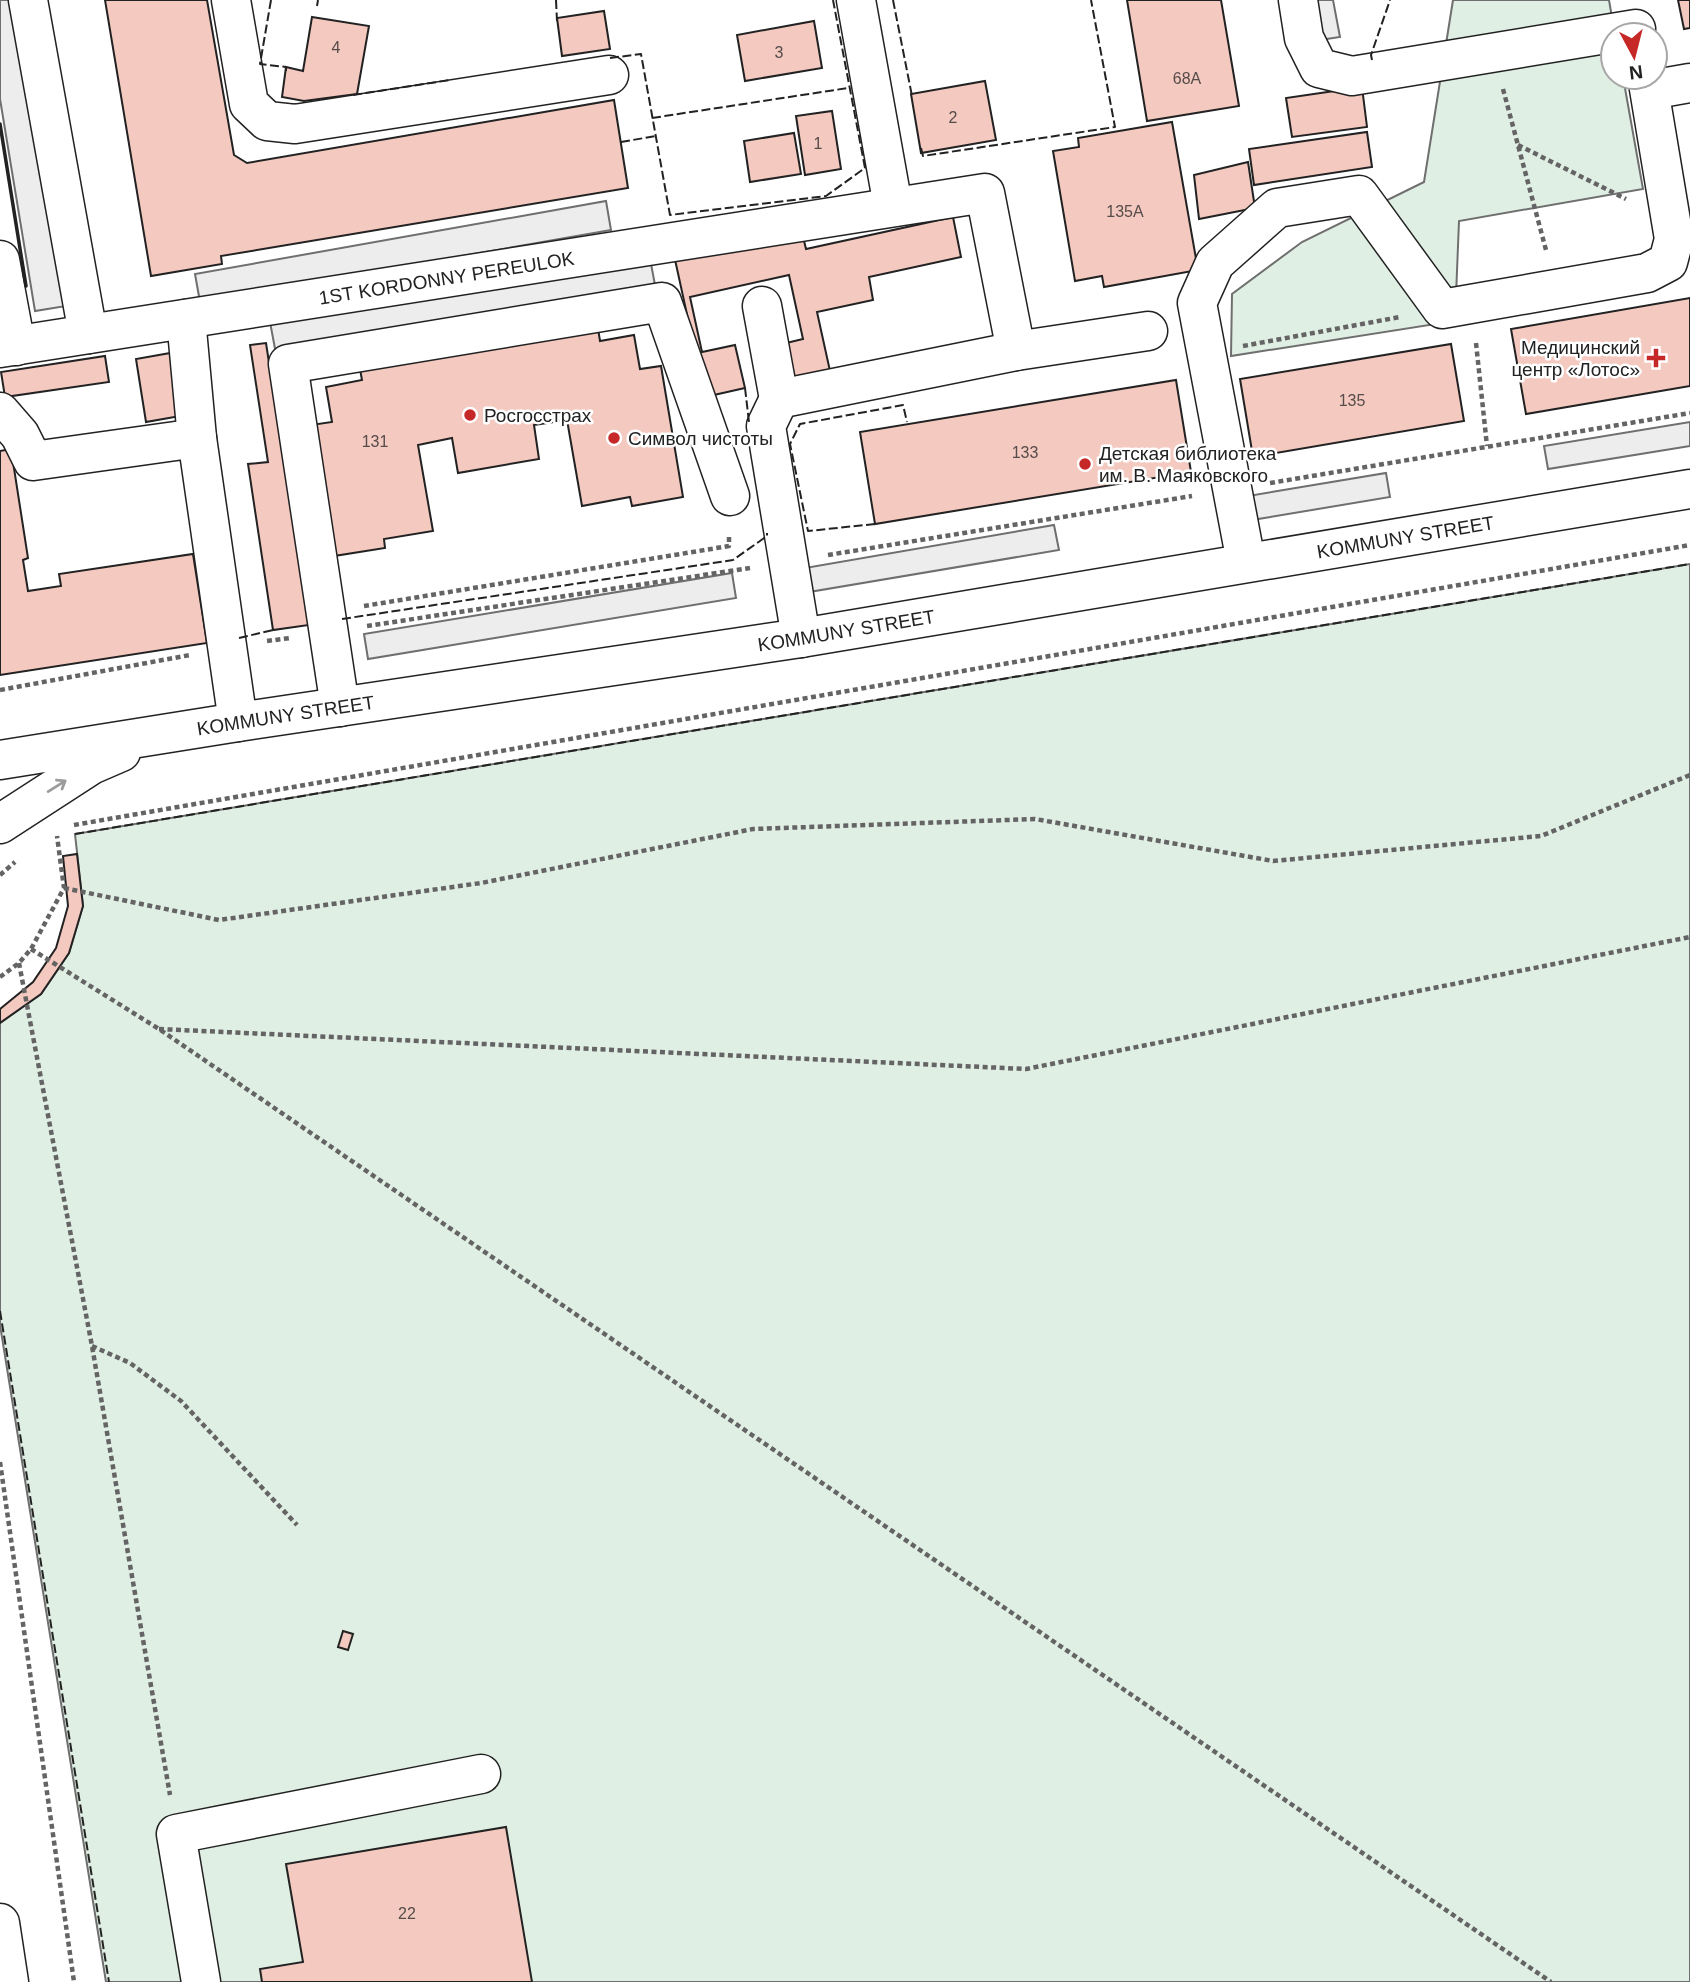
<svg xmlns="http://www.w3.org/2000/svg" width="1690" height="1982" viewBox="0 0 1690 1982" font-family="Arial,sans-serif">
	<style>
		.green { fill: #e0efe3; stroke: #6f6f6f; stroke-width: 2 }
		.parking { fill: #ededed; stroke: #6f6f6f; stroke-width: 2 }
		.building { fill: #f3c9c0; stroke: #222; stroke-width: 2 }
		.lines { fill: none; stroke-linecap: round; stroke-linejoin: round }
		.minor-casing { stroke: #222; stroke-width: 41 }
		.major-casing { stroke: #222; stroke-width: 41 }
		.path { stroke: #646464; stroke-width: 4.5; stroke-dasharray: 5 3.5; stroke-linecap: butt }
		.minor { stroke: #fff; stroke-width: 38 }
		.major { stroke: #fff; stroke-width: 38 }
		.fence { stroke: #222; stroke-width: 2; stroke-dasharray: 9 3.5; stroke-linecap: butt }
		.wall { stroke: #222; stroke-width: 3.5 }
		.oneway { stroke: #9c9c9c }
		.poi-dot { fill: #c62828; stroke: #fff; stroke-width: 2.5 }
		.labels { text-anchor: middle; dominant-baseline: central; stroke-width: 5; stroke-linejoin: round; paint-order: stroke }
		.number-label { font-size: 16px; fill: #564c4a }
		.street-label { font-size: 19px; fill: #222; stroke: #fff }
		.poi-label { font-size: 19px; fill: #222; stroke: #fff; text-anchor: start }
	</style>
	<rect width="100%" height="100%" fill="#fff"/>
	<g class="green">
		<path d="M1453 0H1609L1615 35H1613V77H1623L1643 189 1459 221 1455 321 1231 356 1232 294 1302 242 1424 182Z"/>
		<path d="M1690 564V1982H106L0 1325V1023L41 994 69 953 83 906 75 834Z"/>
	</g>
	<g class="parking">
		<path d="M0 0H16L66 306 35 311 0 99Z"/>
		<path d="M1306 0H1333L1340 37 1313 41Z"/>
		<path d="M606 201 611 230 200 302 195 274Z"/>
		<path d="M649 253 655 285 276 354 270 322Z"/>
		<path d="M1690 422V446L1548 469 1544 446Z"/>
		<path d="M1386 473 1390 497 1252 520 1248 496Z"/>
		<path d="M1054 525 1059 550 809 592 805 568Z"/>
		<path d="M732 573 736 598 368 659 364 634Z"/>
	</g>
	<g class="building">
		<path d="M105 0H207L234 155 247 163 614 100 628 188 221 256 222 264 151 276Z"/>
		<path d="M1127 0H1221L1239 106 1147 121Z"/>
		<path d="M1678 0H1690V28L1684 29Z"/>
		<path d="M604 11 610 49 562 56 557 18Z"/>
		<path d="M312 17 369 26 357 94 304 101 282 97 286 67 303 71Z"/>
		<path d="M814 21 822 68 745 81 737 35Z"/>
		<path d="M985 81 996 140 921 153 911 94Z"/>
		<path d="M1362 87 1367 127 1292 137 1286 98Z"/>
		<path d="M832 111 841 169 805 175 796 116Z"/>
		<path d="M1172 122 1198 270 1104 287 1102 276 1075 281 1053 151 1079 147 1078 138Z"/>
		<path d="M1367 132 1372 167 1254 185 1249 149Z"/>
		<path d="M794 133 801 174 750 182 744 141Z"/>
		<path d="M1248 162 1255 208 1199 219 1194 175Z"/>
		<path d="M953 217 961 257 869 277 873 300 817 312 830 371 789 380 782 344 803 339 789 275 690 297 702 352 735 345 745 388 705 397 674 255 801 228 806 249Z"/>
		<path d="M1690 298V386L1526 414 1511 329Z"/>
		<path d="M597 322 600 341 634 335 640 369 661 366 683 497 632 506 630 497 582 506 567 420 534 425 539 459 458 473 452 438 418 445 433 531 384 539 385 548 334 556 311 425 332 422 326 387 362 380 359 364Z"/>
		<path d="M266 343 309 625 273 630 248 464 268 462 250 345Z"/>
		<path d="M1451 344 1464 421 1253 457 1240 379Z"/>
		<path d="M176 352 186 415 146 422 136 359Z"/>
		<path d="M105 356 109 382 5 397 1 372Z"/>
		<path d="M1176 380 1191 472 875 524 860 432Z"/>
		<path d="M11 449 28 558 23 560 28 591 61 586 59 574 193 554 207 643 0 675V451Z"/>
		<path d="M77 854 83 906 69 953 41 994 0 1023V1009L33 982 56 948 68 906 63 856Z"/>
		<path d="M343 1631 353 1634 348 1650 338 1647Z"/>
		<path d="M506 1827 532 1982H262L260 1969 303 1962 286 1864Z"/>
	</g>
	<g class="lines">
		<g class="minor-casing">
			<g id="minor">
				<path d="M28 0 88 334"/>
				<path d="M231 0 249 104 267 121 295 124 609 75"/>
				<path d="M856 0 893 206"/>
				<path d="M1298 0 1304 38 1319 68 1352 76 1636 29"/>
				<path d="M1650 90 1690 83"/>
				<path d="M0 260 16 346"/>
				<path d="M762 306 779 399"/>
				<path d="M186 319 197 438"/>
				<path id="s1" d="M0 348 985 193 1016 351"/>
				<path d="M0 412 20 435 33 461 197 438 238 722"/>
				<path d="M1246 562 1197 303 1215 263 1277 208 1359 195 1442 309 1647 273 1668 262 1674 239 1647 77"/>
				<path d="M801 638 766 426 779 399 1016 351 1148 331"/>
				<path d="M340 707 288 364 662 302 730 496"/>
				<path id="s2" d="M0 760 238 722 801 638 1690 489"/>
				<path d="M0 824 91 765 121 752"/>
				<path d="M201 1982 176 1834 481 1774"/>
			</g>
		</g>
		<g class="major-casing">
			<path id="major" d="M0 1923 9 1982"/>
		</g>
		<g class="path">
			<path d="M1503 89 1546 250"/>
			<path d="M1518 145 1626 199"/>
			<path d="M1476 343 1487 446"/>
			<path d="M1243 346 1400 317"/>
			<path d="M1270 483 1690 413"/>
			<path d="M828 555 1192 496"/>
			<path d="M364 606 729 546V536"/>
			<path d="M367 626 750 568"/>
			<path d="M267 641 290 638"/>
			<path d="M0 690 190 655"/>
			<path d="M74 825 1690 545"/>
			<path d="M0 875 15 862"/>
			<path d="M64 888 219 920 481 883 753 829 1035 819 1273 861 1541 836 1690 775"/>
			<path d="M31 949 159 1029 1551 1982"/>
			<path d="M19 963 92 1346 170 1795"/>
			<path d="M0 977 19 963 31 949 64 888 57 836"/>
			<path d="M159 1029 1026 1069 1690 937"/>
			<path d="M92 1346 130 1363 181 1401 297 1525"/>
			<path d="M0 1462 74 1982"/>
		</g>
		<use href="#minor" class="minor"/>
		<use href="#major" class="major"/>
		<g class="fence">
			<path d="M271 0 260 64 286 67V71"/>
			<path d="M556 0 557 21"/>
			<path d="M893 0 912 96"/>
			<path d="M317 6 318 0"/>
			<path d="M610 58 641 54 670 215 826 196 865 168 833 0"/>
			<path d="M1372 60 1371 55 1390 0"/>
			<path d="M353 95 450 80"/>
			<path d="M652 118 848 88"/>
			<path d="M621 142 656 136"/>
			<path d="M921 148 923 156 1115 127 1091 0"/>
			<path d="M745 388 749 422"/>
			<path d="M875 524 808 531 790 444 800 424 903 405 907 422"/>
			<path d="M342 619 733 560 767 536V533"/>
			<path d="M239 638 273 630"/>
			<path d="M75 834 1690 564"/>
			<path d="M0 1311 109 1982"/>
		</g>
		<path class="wall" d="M0 124 26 286"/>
	</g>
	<defs><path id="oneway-shaft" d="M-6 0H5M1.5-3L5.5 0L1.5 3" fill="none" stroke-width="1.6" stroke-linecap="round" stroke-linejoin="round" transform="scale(1.75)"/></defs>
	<use class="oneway" href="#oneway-shaft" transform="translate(57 786) rotate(-32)"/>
	<g class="poi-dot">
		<path d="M1652.5 347.5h7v7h7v7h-7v7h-7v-7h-7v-7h7z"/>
		<circle cx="470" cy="415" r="7"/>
		<circle cx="614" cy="438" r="7"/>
		<circle cx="1085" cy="464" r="7"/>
	</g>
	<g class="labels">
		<g class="number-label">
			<text x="336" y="47">4</text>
			<text x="779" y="52">3</text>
			<text x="1187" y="78">68А</text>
			<text x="953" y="117">2</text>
			<text x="818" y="143">1</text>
			<text x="1125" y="211">135А</text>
			<text x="1352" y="400">135</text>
			<text x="375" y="441">131</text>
			<text x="1025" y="452">133</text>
			<text x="407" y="1913">22</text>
		</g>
		<g class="street-label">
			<text stroke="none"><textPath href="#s1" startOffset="452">1ST KORDONNY PEREULOK</textPath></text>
			<text stroke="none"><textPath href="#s2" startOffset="1423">KOMMUNY STREET</textPath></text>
			<text stroke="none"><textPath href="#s2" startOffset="856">KOMMUNY STREET</textPath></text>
			<text stroke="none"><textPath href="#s2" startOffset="289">KOMMUNY STREET</textPath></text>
		</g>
		<g class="poi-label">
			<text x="1640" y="347" text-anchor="end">Медицинский<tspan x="1640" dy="22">центр «Лотос»</tspan></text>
			<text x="484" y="415">Росгосстрах</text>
			<text x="628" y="438">Символ чистоты</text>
			<text x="1099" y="453">Детская библиотека<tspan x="1099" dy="22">им. В. Маяковского</tspan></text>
		</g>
	</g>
	<g transform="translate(1634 56) rotate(173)"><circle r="33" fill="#ffffff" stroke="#a7a7a7" stroke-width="2"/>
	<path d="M0-5L12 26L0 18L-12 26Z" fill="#c62828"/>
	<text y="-10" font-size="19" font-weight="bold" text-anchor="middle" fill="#222222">N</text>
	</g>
</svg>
